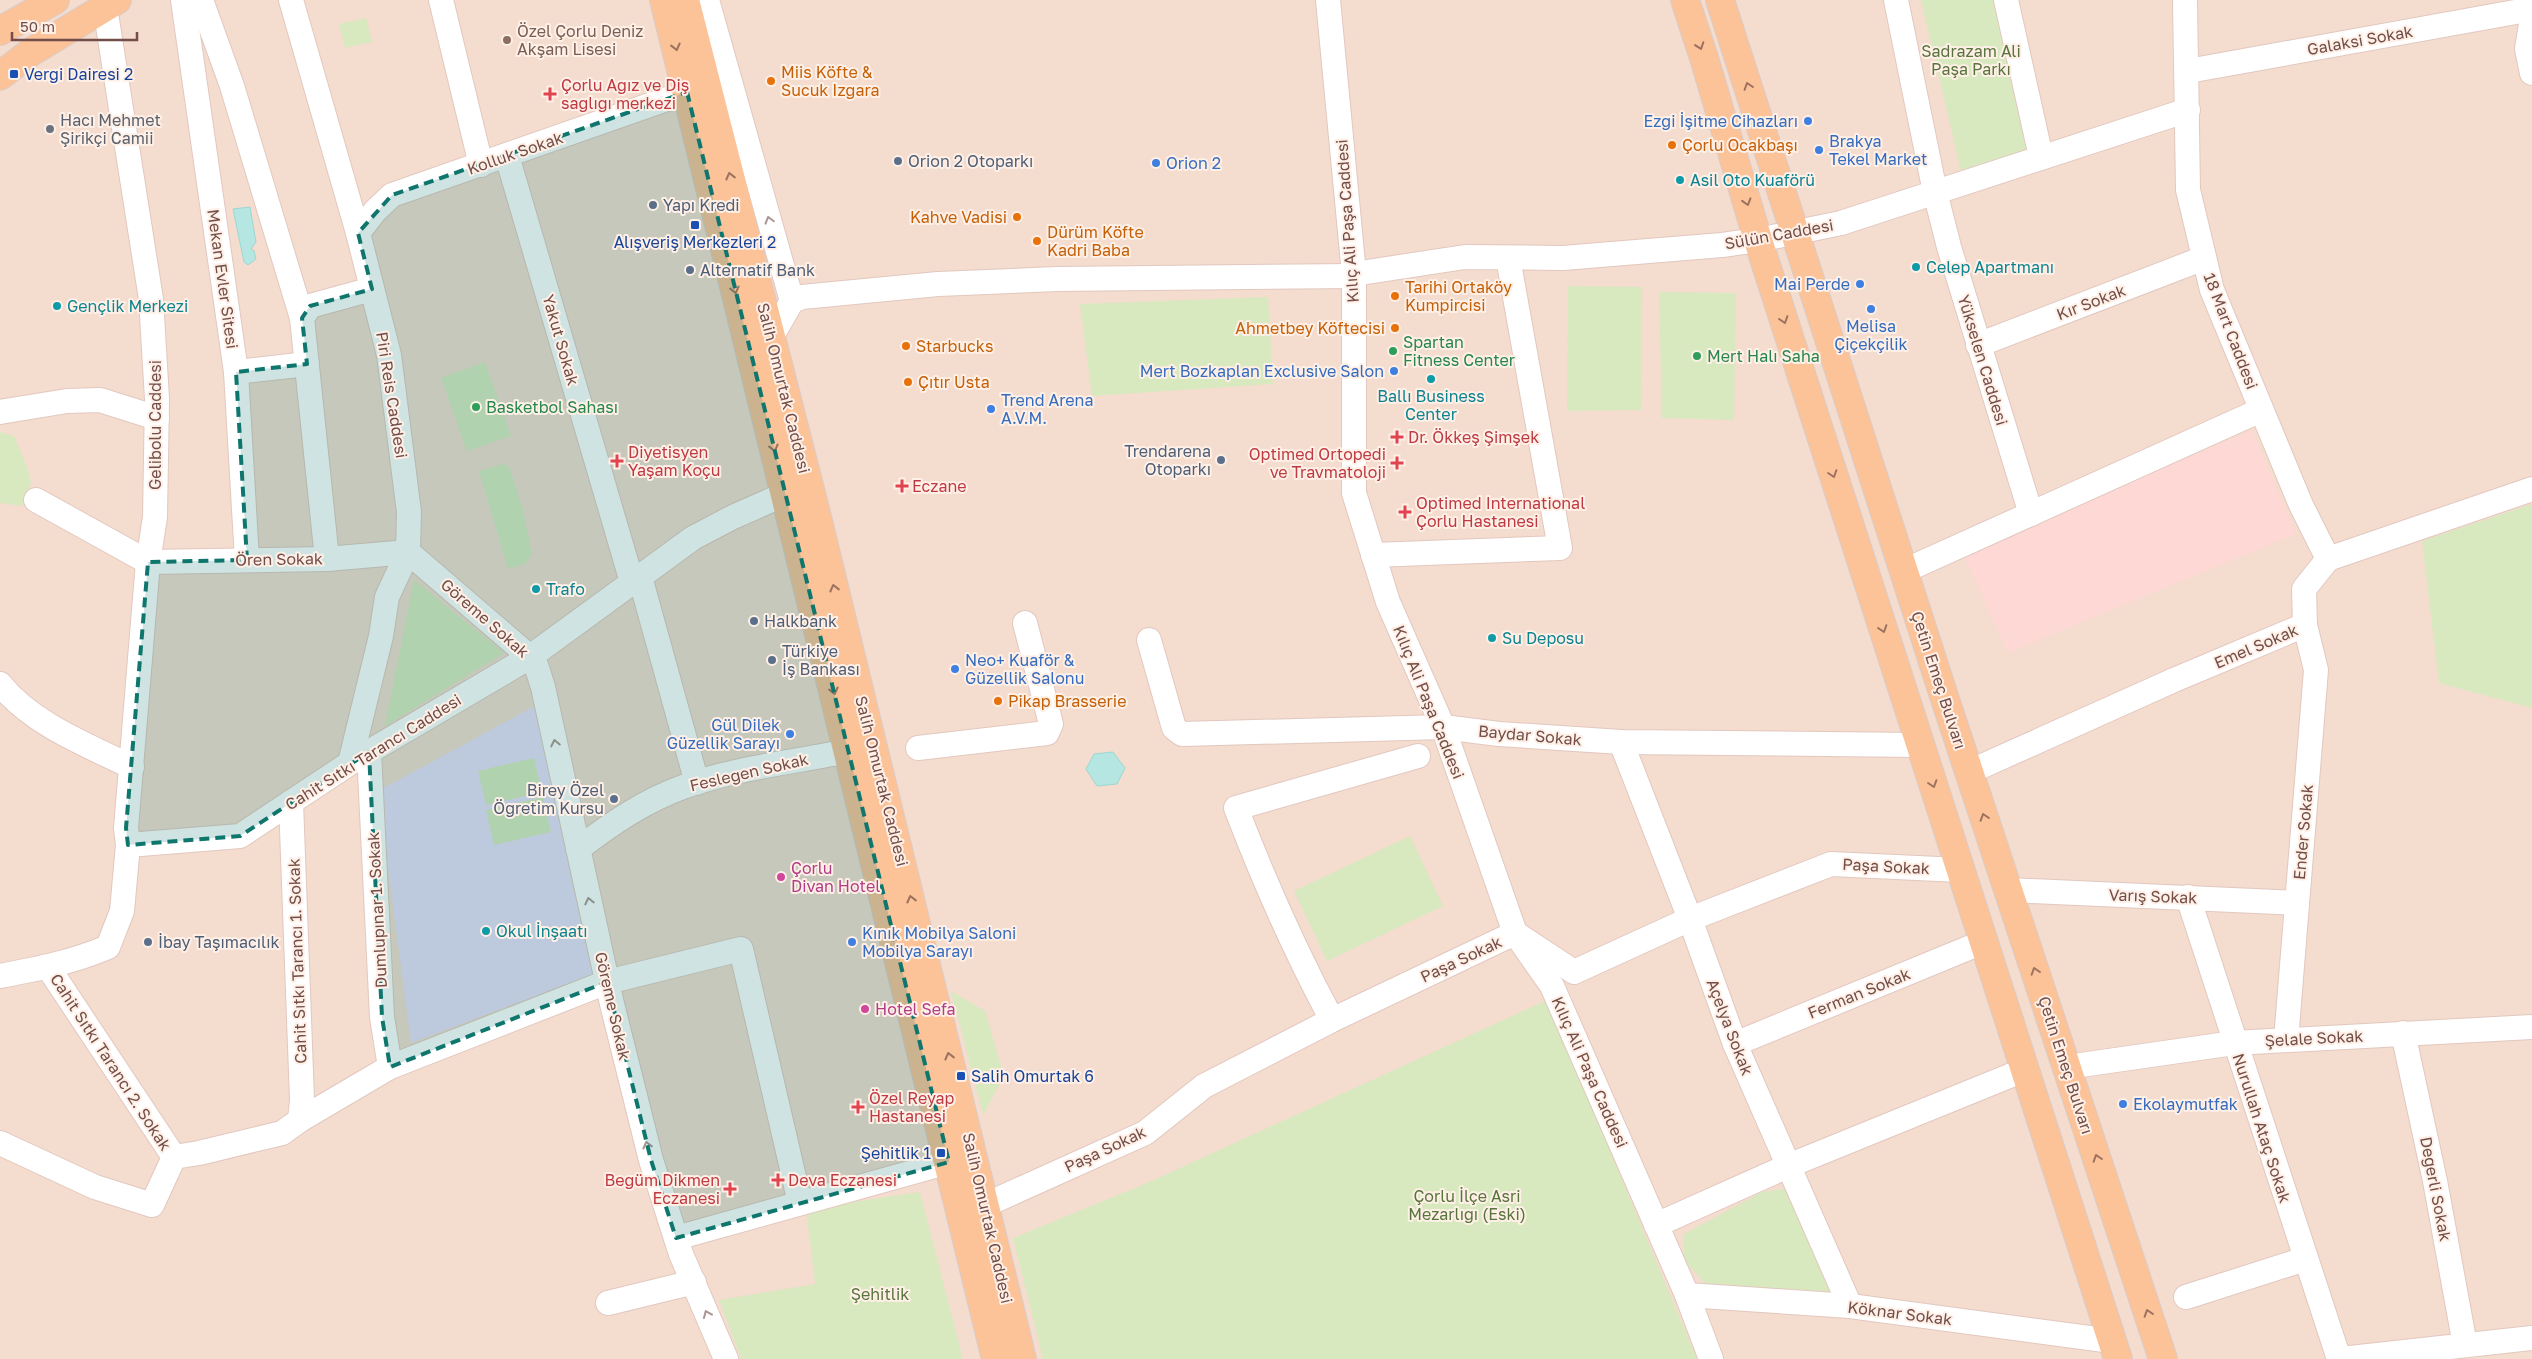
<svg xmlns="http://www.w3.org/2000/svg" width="2532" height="1359" viewBox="0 0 2532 1359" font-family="'Golos Text',sans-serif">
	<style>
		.residential { fill: #f4dccf }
		.commercial { fill: #fdd8d4 }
		.education { fill: #e9def8 }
		.green { fill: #d9e9bf }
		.water { fill: #b5e6e2; stroke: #9bd7d4 }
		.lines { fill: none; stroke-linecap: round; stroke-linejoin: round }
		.minor-casing { stroke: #e2c8bf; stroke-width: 26 }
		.major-casing { stroke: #d8cdcc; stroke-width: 30 }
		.minor { stroke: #fff; stroke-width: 24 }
		.major { stroke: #fcc298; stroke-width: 28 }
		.oneway { stroke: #9c7160 }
		.oneway2 { stroke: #ab9591 }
		.marked { fill: #0f766e; fill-opacity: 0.2; stroke: #0f766e; stroke-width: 4; stroke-dasharray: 10 6; stroke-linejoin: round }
		.education-dot { fill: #8d6e63; stroke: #fff0e7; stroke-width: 2 }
		.transit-dot { fill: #1a4fb4; stroke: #fff0e7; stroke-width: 2 }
		.food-dot { fill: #e8710a; stroke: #fff0e7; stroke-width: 2 }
		.health-dot { fill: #e0444e; stroke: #fff0e7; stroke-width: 2 }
		.shop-dot { fill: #3f7fe0; stroke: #fff0e7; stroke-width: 2 }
		.worship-dot { fill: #6b7280; stroke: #fff0e7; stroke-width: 2 }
		.service-dot { fill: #5c6f8a; stroke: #fff0e7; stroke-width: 2 }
		.culture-dot { fill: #0f9aa8; stroke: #fff0e7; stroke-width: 2 }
		.leisure-dot { fill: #2e9e5b; stroke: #fff0e7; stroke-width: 2 }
		.hotel-dot { fill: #d1479c; stroke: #fff0e7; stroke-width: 2 }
		.labels { text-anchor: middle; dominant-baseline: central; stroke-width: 4; stroke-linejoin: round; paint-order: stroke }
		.education-label { font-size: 16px; fill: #785e54; stroke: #fff0e7; text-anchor: start }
		.street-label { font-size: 16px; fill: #734e48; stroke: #fff0e7 }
		.park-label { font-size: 16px; fill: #58743d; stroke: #fff0e7 }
		.food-label { font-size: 16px; fill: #c56008; stroke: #fff0e7; text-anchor: start }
		.transit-label { font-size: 16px; fill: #164399; stroke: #fff0e7; text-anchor: start }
		.health-label { font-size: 16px; fill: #be3a42; stroke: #fff0e7; text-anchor: start }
		.worship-label { font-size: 16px; fill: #5b616d; stroke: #fff0e7; text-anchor: start }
		.shop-label { font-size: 16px; fill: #366cbe; stroke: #fff0e7; text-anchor: start }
		.service-label { font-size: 16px; fill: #4e5e75; stroke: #fff0e7; text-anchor: start }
		.culture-label { font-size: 16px; fill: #0d838f; stroke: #fff0e7; text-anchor: start }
		.leisure-label { font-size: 16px; fill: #27864d; stroke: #fff0e7; text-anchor: start }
		.hotel-label { font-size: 16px; fill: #b23c85; stroke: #fff0e7; text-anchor: start }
	</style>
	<rect width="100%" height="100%" fill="#fcece0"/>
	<rect class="residential" x="0" y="0" width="2532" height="1359"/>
	<path class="commercial" d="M2252 430 2296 534 2008 653 1963 554Z"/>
	<path class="education" d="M535 706 593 974 411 1043 378 791Z"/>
	<g class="green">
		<path d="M1921 0H1993L2029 155 1961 171Z"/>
		<path d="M366 18 372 42 345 48 339 24Z"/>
		<path d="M1568 286 1642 287 1641 410 1567 411Z"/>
		<path d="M1659 292 1736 293 1734 420 1662 418Z"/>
		<path d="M1268 297 1273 384 1092 396 1080 304Z"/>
		<path d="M485 362 511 436 467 451 441 378Z"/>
		<path d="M0 432 14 436 27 467 31 483 22 506 0 503Z"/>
		<path d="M503 464 509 467 523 510 532 554 525 564 508 569 479 471Z"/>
		<path d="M2532 504V708L2439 683 2422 541Z"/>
		<path d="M414 580 504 653 385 726Z"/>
		<path d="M534 758 542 792 486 805 478 771Z"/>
		<path d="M543 797 551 832 494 845 486 810Z"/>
		<path d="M1410 836 1443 906 1327 961 1294 891Z"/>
		<path d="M951 991 985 1011 1004 1076 983 1115Z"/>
		<path d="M1547 1000 1697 1359H1043L1013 1238 1145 1184Z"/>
		<path d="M1784 1189 1796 1192 1835 1280 1829 1296 1706 1284 1684 1261V1234L1762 1192Z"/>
		<path d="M920 1192 963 1359H741L719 1300 815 1284 806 1209Z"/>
	</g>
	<g class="water">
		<path d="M250 207 256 242 251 249 254 251 256 259 248 265 244 262 233 209Z"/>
		<path d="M1113 752 1125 768 1117 784 1097 786 1086 769 1094 754Z"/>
	</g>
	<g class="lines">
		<g class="minor-casing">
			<g id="minor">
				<path d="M183 0 236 372 247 560"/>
				<path d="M201 0 232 86 302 318"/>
				<path d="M291 0 358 233 389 355 409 512 408 552 387 597 381 636 350 763"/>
				<path d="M441 0 481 165"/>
				<path d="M707 0 792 301"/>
				<path d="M1328 0 1354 274V493L1388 602 1443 727 1515 933 1552 986 1687 1295 1711 1359"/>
				<path d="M1896 0 1935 192 1949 247 2031 514"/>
				<path d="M2006 0 2041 157"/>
				<path d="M2185 0 2188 190 2212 290 2301 505 2328 559"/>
				<path d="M105 7 151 299 157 399 155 517 148 562 126 828 128 845"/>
				<path d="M2532 18 2527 49 2532 73"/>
				<path d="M2188 71 2532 9"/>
				<path d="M507 156 632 582"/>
				<path d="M358 233 375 211 392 195 687 92"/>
				<path d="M1354 274 1465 257 1563 258 1722 245 1758 240 1841 223 2188 110"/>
				<path d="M772 336 792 301 802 297 938 284 1057 279 1354 276"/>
				<path d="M1978 345 2204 258"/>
				<path d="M236 372 307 364"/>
				<path d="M0 412 67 401 100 400 157 418"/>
				<path d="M36 500 148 562 327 559 408 552 530 657 536 665 543 687 612 1004 651 1160 681 1254 726 1359"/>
				<path d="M1373 555 1560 548 1508 258"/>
				<path d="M327 559 302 318 310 306 372 289"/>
				<path d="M1904 571 2261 410"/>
				<path d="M640 577 697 783"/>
				<path d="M1149 640 1174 728 1182 734 1443 727 1499 734 1621 742 1920 745"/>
				<path d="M0 684C32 724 87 745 132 767"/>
				<path d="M1621 742 1690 919 1735 1044 1850 1306"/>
				<path d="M918 748 1047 733 1051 724 1025 623"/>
				<path d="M369 752 382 1017 390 1067"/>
				<path d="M1969 772 2174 680 2305 625 2304 589 2328 559 2532 489"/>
				<path d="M291 802 302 1100 300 1120"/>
				<path d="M578 849C611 824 644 801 683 787 735 768 794 762 848 751"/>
				<path d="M2008 890 2297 903"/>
				<path d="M2188 897 2339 1359"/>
				<path d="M48 967 174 1157"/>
				<path d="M0 976C37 969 73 962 108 947L122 911 128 845 240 836 350 763 530 657 693 538 733 517 785 494"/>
				<path d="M1332 1020C1295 951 1264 881 1236 808L1418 756"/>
				<path d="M2403 1033 2435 1181 2465 1345"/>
				<path d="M2286 1040 2316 670 2305 625"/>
				<path d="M1735 1044 1983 942"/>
				<path d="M2067 1067 2234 1043 2532 1027"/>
				<path d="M0 1143 95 1187 152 1205 174 1157 199 1153 282 1133 300 1120 390 1067 607 982 741 949 800 1203"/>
				<path d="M983 1206 1145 1133 1204 1086 1332 1020 1515 933 1574 972 1690 919 1831 864 1960 870"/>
				<path d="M1656 1225 1788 1166 2024 1070"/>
				<path d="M676 1238 949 1162"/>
				<path d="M1687 1295 1850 1306 2112 1341"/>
				<path d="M2186 1297 2305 1259"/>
				<path d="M608 1303 694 1282"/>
				<path d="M2341 1359 2532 1338"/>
			</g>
		</g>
		<g class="major-casing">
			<g id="major">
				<path d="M664 0 996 1359"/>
				<path d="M685 0 817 517 1022 1359"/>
				<path d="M1685 0 1704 58 1758 240 2118 1359"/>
				<path d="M1720 0 1942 690 2163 1359"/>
				<path d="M0 31 55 0"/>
				<path d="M0 76 31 52 117 0"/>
			</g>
		</g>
		<use href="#minor" class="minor"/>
		<use href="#major" class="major"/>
	</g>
	<defs><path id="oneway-chevron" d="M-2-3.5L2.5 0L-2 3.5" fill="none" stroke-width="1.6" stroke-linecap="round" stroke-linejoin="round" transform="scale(1.25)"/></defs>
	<g class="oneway">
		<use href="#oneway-chevron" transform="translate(1700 46) rotate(71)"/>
		<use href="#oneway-chevron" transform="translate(676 47) rotate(76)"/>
		<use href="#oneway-chevron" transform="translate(1748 86) rotate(-108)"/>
		<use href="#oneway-chevron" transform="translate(730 176) rotate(-104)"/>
		<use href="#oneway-chevron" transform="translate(1747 202) rotate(73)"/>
		<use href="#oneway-chevron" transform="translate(735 290) rotate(76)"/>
		<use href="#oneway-chevron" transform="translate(1784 320) rotate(72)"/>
		<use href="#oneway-chevron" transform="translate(774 448) rotate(76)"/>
		<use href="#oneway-chevron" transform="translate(1833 474) rotate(72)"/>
		<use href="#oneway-chevron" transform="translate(834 588) rotate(-104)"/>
		<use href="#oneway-chevron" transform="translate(1883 629) rotate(72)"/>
		<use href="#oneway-chevron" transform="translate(834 691) rotate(76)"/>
		<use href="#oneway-chevron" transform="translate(1933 784) rotate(72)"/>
		<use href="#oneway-chevron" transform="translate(1984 817) rotate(-108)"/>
		<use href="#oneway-chevron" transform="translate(911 899) rotate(-104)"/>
		<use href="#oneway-chevron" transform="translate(2035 971) rotate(-108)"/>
		<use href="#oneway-chevron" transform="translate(949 1056) rotate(-104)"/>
		<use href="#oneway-chevron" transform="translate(2097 1158) rotate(-108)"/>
		<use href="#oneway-chevron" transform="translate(2148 1313) rotate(-108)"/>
	</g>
	<g class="oneway2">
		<use href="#oneway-chevron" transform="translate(769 220) rotate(-106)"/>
		<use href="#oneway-chevron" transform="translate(555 743) rotate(-102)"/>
		<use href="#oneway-chevron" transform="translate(589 901) rotate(-103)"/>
		<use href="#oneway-chevron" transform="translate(647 1145) rotate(-104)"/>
		<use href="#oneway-chevron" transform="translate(707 1314) rotate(-113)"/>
	</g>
	<path class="marked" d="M687 92 949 1162 676 1238 651 1160 607 982 390 1067 382 1017 369 752 240 836 128 845 126 828 148 562 247 560 236 372 307 364 302 318 310 306 372 289 358 233 392 195Z"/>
	<circle class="education-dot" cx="507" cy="40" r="5"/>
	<g class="transit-dot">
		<rect x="9" y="69" width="10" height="10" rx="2.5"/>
		<rect x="690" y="220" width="10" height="10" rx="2.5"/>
		<rect x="956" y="1071" width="10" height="10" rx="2.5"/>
		<rect x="936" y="1148" width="10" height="10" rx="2.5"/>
	</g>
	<g class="food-dot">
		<circle cx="771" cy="81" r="5"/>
		<circle cx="1672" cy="145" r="5"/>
		<circle cx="1017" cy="217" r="5"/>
		<circle cx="1037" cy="241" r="5"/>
		<circle cx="1395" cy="296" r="5"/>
		<circle cx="1395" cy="328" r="5"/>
		<circle cx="906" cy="346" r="5"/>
		<circle cx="908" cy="382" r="5"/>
		<circle cx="998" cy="701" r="5"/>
	</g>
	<g class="health-dot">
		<path d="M547.5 86.5h5v5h5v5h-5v5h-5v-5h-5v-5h5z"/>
		<path d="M1394.5 429.5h5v5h5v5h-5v5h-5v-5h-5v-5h5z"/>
		<path d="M614.5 453.5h5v5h5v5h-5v5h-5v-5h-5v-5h5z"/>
		<path d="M1394.5 455.5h5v5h5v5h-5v5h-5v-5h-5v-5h5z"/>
		<path d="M899.5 478.5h5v5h5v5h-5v5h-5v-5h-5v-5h5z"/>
		<path d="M1402.5 504.5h5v5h5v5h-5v5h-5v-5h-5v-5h5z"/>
		<path d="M855.5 1099.5h5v5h5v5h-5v5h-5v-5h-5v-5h5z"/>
		<path d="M775.5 1172.5h5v5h5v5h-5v5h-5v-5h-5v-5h5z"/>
		<path d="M727.5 1181.5h5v5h5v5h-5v5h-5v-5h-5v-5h5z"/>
	</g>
	<g class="shop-dot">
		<circle cx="1808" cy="121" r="5"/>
		<circle cx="1819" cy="150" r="5"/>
		<circle cx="1156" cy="163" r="5"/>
		<circle cx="1860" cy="284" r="5"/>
		<circle cx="1871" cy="309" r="5"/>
		<circle cx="1394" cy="371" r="5"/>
		<circle cx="991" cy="409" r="5"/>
		<circle cx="955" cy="669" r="5"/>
		<circle cx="790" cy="734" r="5"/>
		<circle cx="852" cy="942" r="5"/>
		<circle cx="2123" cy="1104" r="5"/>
	</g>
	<circle class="worship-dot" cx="50" cy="129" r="5"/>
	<g class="service-dot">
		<circle cx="898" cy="161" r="5"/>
		<circle cx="653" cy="205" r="5"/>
		<circle cx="690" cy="270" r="5"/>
		<circle cx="1221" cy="460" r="5"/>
		<circle cx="754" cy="621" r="5"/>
		<circle cx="772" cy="660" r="5"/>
		<circle cx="614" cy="799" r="5"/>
		<circle cx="148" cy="942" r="5"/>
	</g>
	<g class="culture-dot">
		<circle cx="1680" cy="180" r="5"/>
		<circle cx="1916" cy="267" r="5"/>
		<circle cx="57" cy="306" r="5"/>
		<circle cx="1431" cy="379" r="5"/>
		<circle cx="536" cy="589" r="5"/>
		<circle cx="1492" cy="638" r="5"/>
		<circle cx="486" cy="931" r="5"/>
	</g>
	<g class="leisure-dot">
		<circle cx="1393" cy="351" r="5"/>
		<circle cx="1697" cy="356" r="5"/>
		<circle cx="476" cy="407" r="5"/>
	</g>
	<g class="hotel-dot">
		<circle cx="781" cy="877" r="5"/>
		<circle cx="865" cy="1009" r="5"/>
	</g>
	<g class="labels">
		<g class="education-label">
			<text x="517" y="31">Özel Çorlu Deniz<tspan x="517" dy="18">Akşam Lisesi</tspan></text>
		</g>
		<g class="street-label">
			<text transform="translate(2360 40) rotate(-10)">Galaksi Sokak</text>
			<text transform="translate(515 153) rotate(-19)">Kolluk Sokak</text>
			<text transform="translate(1347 221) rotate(-94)">Kılıç Ali Paşa Caddesi</text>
			<text transform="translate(1779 234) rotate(-10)">Sülün Caddesi</text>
			<text transform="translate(223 279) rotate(82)">Mekan Evler Sitesi</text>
			<text transform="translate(2091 302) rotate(-21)">Kır Sokak</text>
			<text transform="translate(2231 331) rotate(69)">18 Mart Caddesi</text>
			<text transform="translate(561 340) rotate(74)">Yakut Sokak</text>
			<text transform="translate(1983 360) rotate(73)">Yükselen Caddesi</text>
			<text transform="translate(784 388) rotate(76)">Salih Omurtak Caddesi</text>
			<text transform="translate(392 395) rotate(81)">Piri Reis Caddesi</text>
			<text transform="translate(155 425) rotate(-90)">Gelibolu Caddesi</text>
			<text transform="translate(279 559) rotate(-1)">Ören Sokak</text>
			<text transform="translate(485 618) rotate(41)">Göreme Sokak</text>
			<text transform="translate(2256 646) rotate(-23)">Emel Sokak</text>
			<text transform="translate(1939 680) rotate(72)">Çetin Emeç Bulvarı</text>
			<text transform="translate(1429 702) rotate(68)">Kılıç Ali Paşa Caddesi</text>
			<text transform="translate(1530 735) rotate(5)">Baydar Sokak</text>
			<text transform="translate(373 752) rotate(-32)">Cahit Sıtkı Tarancı Caddesi</text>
			<text transform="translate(749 772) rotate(-13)">Fesleğen Sokak</text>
			<text transform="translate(882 781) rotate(76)">Salih Omurtak Caddesi</text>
			<text transform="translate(2303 832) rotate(-85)">Ender Sokak</text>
			<text transform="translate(1886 866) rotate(3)">Paşa Sokak</text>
			<text transform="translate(2153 896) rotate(2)">Varış Sokak</text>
			<text transform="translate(377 910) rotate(-93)">Dumlupınar 1. Sokak</text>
			<text transform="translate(1461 959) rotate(-25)">Paşa Sokak</text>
			<text transform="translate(297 961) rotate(-92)">Cahit Sıtkı Tarancı 1. Sokak</text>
			<text transform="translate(1859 993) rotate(-22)">Ferman Sokak</text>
			<text transform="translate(613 1006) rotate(77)">Göreme Sokak</text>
			<text transform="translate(1730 1027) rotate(69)">Açelya Sokak</text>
			<text transform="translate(2314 1038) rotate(-3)">Şelale Sokak</text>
			<text transform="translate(111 1062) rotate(57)">Cahit Sıtkı Tarancı 2. Sokak</text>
			<text transform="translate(2066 1065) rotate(72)">Çetin Emeç Bulvarı</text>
			<text transform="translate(1590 1072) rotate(66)">Kılıç Ali Paşa Caddesi</text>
			<text transform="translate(2262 1128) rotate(72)">Nurullah Ataç Sokak</text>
			<text transform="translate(1105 1149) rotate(-25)">Paşa Sokak</text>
			<text transform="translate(2436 1189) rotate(79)">Değerli Sokak</text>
			<text transform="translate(988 1218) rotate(77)">Salih Omurtak Caddesi</text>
			<text transform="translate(1900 1313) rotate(7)">Köknar Sokak</text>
		</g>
		<g class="park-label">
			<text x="1971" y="51">Sadrazam Ali<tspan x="1971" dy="18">Paşa Parkı</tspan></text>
			<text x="1467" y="1196">Çorlu İlçe Asri<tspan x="1467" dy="18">Mezarlığı (Eski)</tspan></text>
			<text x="880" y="1294">Şehitlik</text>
		</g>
		<g class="food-label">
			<text x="781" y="72">Miis Köfte &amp;<tspan x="781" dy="18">Sucuk Izgara</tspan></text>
			<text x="1682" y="145">Çorlu Ocakbaşı</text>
			<text x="1007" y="217" text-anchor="end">Kahve Vadisi</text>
			<text x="1047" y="232">Dürüm Köfte<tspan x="1047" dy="18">Kadri Baba</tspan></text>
			<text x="1405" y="287">Tarihi Ortaköy<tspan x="1405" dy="18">Kumpircisi</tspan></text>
			<text x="1385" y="328" text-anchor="end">Ahmetbey Köftecisi</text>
			<text x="916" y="346">Starbucks</text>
			<text x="918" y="382">Çıtır Usta</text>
			<text x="1008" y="701">Pikap Brasserie</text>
		</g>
		<g class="transit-label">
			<text x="24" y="74">Vergi Dairesi 2</text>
			<text x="695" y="242" text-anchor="middle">Alışveriş Merkezleri 2</text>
			<text x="971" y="1076">Salih Omurtak 6</text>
			<text x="931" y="1153" text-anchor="end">Şehitlik 1</text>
		</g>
		<g class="health-label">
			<text x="561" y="85">Çorlu Ağız ve Diş<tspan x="561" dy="18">sağlığı merkezi</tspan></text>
			<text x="1408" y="437">Dr. Ökkeş Şimşek</text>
			<text x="628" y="452">Diyetisyen<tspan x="628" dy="18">Yaşam Koçu</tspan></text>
			<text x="1386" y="454" text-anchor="end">Optimed Ortopedi<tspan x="1386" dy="18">ve Travmatoloji</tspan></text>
			<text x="912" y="486">Eczane</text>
			<text x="1416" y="503">Optimed International<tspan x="1416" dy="18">Çorlu Hastanesi</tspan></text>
			<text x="869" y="1098">Özel Reyap<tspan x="869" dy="18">Hastanesi</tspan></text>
			<text x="720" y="1180" text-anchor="end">Begüm Dikmen<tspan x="720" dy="18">Eczanesi</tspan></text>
			<text x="788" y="1180">Deva Eczanesi</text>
		</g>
		<g class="worship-label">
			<text x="60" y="120">Hacı Mehmet<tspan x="60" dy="18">Şirikçi Camii</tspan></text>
		</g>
		<g class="shop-label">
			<text x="1798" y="121" text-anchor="end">Ezgi İşitme Cihazları</text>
			<text x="1829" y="141">Brakya<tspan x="1829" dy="18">Tekel Market</tspan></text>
			<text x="1166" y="163">Orion 2</text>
			<text x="1850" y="284" text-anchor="end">Mai Perde</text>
			<text x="1871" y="326" text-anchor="middle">Melisa<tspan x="1871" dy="18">Çiçekçilik</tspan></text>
			<text x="1384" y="371" text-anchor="end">Mert Bozkaplan Exclusive Salon</text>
			<text x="1001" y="400">Trend Arena<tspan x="1001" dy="18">A.V.M.</tspan></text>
			<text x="965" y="660">Neo+ Kuaför &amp;<tspan x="965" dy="18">Güzellik Salonu</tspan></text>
			<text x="780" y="725" text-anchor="end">Gül Dilek<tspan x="780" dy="18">Güzellik Sarayı</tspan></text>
			<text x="862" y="933">Kınık Mobilya Saloni<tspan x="862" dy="18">Mobilya Sarayı</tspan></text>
			<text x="2133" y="1104">Ekolaymutfak</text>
		</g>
		<g class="service-label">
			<text x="908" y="161">Orion 2 Otoparkı</text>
			<text x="663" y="205">Yapı Kredi</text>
			<text x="700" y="270">Alternatif Bank</text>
			<text x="1211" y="451" text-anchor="end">Trendarena<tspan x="1211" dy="18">Otoparkı</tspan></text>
			<text x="764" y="621">Halkbank</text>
			<text x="782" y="651">Türkiye<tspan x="782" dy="18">İş Bankası</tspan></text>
			<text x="604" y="790" text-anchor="end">Birey Özel<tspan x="604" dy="18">Öğretim Kursu</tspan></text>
			<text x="158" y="942">İbay Taşımacılık</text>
		</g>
		<g class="culture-label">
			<text x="1690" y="180">Asil Oto Kuaförü</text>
			<text x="1926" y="267">Celep Apartmanı</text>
			<text x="67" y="306">Gençlik Merkezi</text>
			<text x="1431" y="396" text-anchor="middle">Ballı Business<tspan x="1431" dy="18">Center</tspan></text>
			<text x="546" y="589">Trafo</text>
			<text x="1502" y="638">Su Deposu</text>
			<text x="496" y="931">Okul İnşaatı</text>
		</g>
		<g class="leisure-label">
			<text x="1403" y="342">Spartan<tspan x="1403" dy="18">Fitness Center</tspan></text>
			<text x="1707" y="356">Mert Halı Saha</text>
			<text x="486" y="407">Basketbol Sahası</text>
		</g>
		<g class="hotel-label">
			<text x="791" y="868">Çorlu<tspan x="791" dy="18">Divan Hotel</tspan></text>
			<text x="875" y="1009">Hotel Sefa</text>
		</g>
	</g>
	<path d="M12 32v8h125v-8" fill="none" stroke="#734e48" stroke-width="2.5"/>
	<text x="20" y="32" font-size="15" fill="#734e48" stroke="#fff0e7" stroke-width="4" paint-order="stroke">50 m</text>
</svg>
